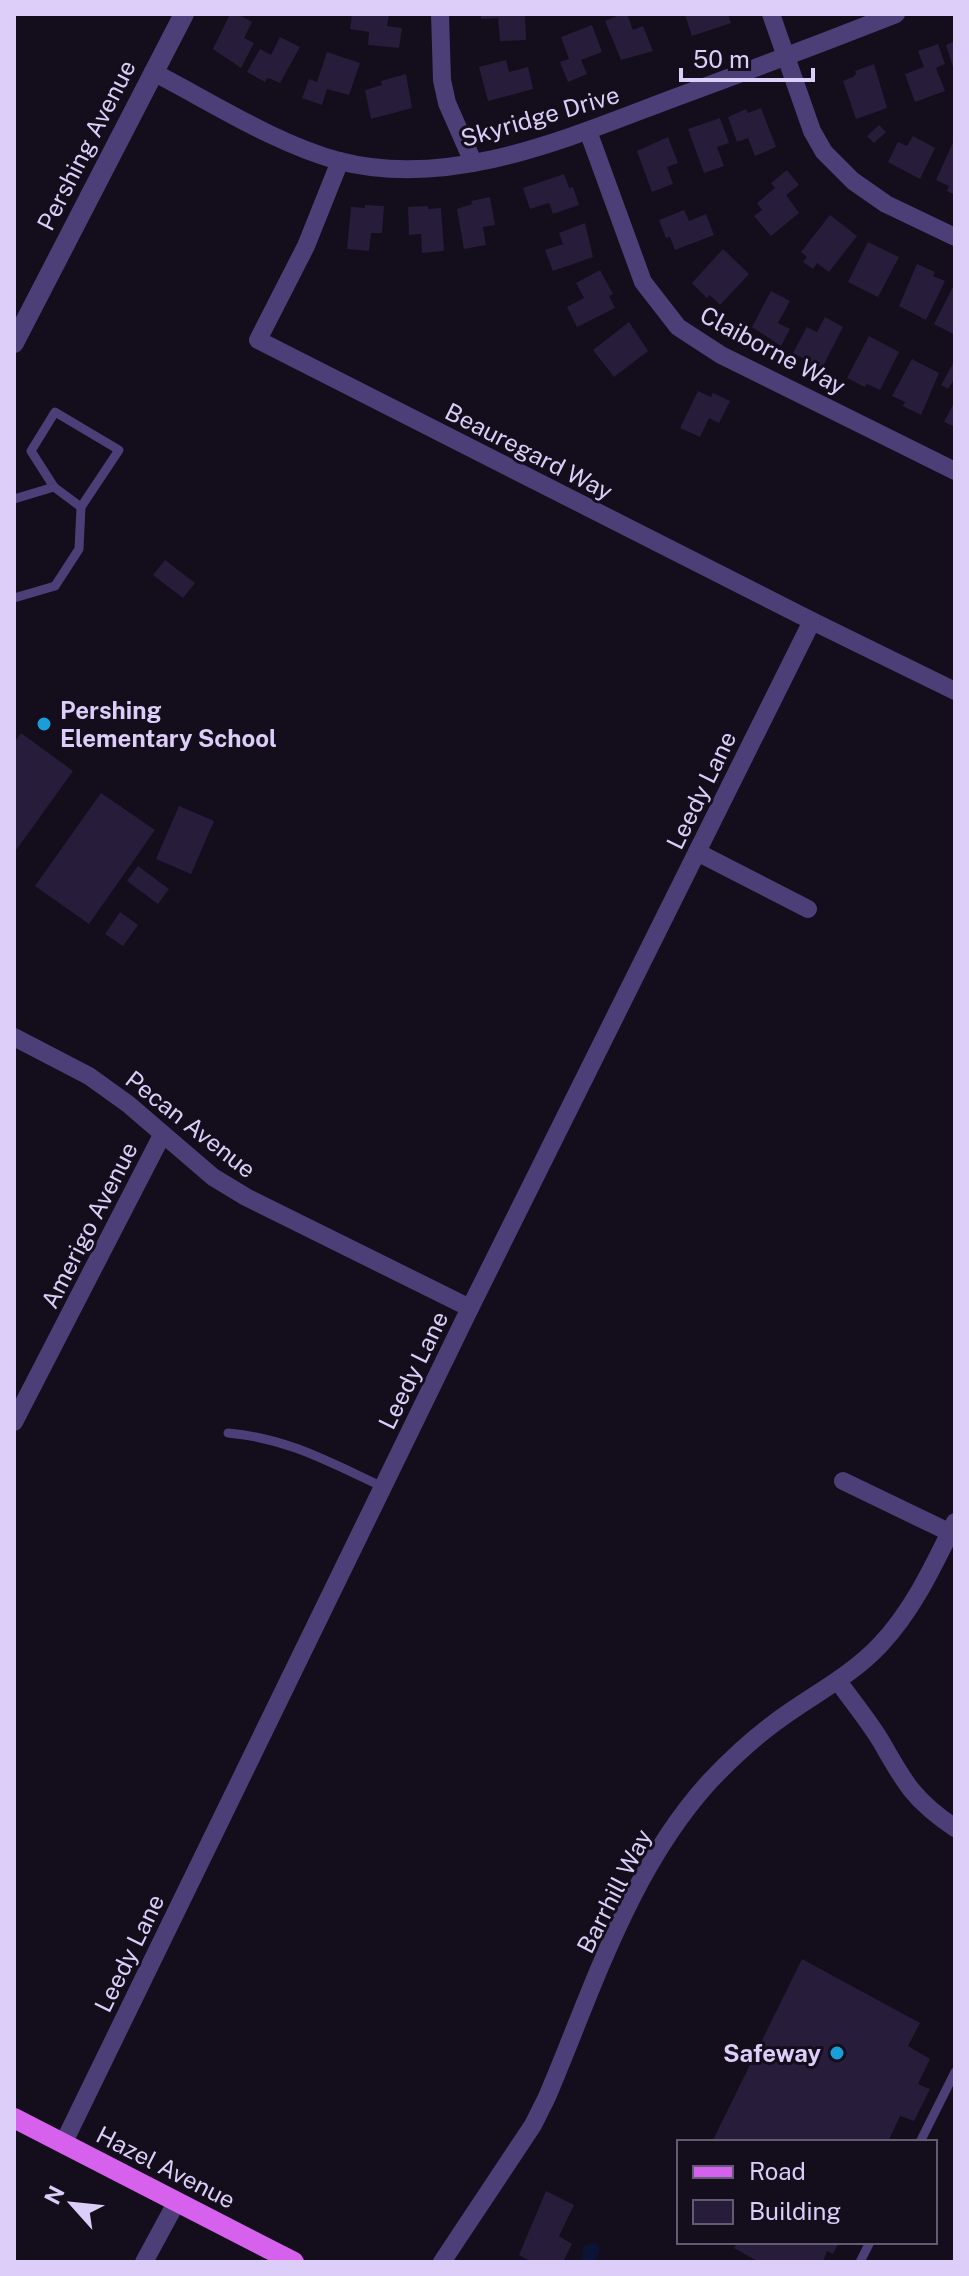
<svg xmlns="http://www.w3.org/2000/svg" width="969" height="2276" viewBox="0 0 969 2276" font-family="'Public Sans',sans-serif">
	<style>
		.water { fill: #0d1335 }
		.building { fill: #281c3b }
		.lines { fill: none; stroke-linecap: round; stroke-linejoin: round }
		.service { stroke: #4c3e76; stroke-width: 9 }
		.minor { stroke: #4c3e76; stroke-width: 18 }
		.tertiary { stroke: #4c3e76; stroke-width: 20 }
		.primary { stroke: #d661ed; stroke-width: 20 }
		.poi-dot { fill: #199eda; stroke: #130d1c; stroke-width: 3 }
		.labels { text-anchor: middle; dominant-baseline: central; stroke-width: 6; stroke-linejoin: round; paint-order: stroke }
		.street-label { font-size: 24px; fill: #dccef9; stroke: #130d1c }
		.poi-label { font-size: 24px; font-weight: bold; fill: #dccef9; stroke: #130d1c; text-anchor: start }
	</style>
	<rect width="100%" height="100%" fill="#130d1c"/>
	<path class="water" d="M597 2242 600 2251 595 2262H580L583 2256V2246Z"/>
	<g class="building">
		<path d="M230 14H238L252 22 244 38 254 43 241 68 213 49Z"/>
		<path d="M352 14H389L387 26 402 28 399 48 368 45 369 32 350 29Z"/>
		<path d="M481 14H525L526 40 500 41 498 18 481 19Z"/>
		<path d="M622 14H627L633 30 643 26 653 51 621 60 605 21Z"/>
		<path d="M688 14H728L731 23 692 36 685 15Z"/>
		<path d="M592 25 602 52 581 60 587 74 568 82 560 62 569 59 561 37Z"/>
		<path d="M280 37 300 47 280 83 271 79 267 78 265 82 247 72 260 49 271 55Z"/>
		<path d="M955 41V70H954L946 45Z"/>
		<path d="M938 44 945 64 936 68 945 91 915 102 905 74 924 67 918 51Z"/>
		<path d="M327 52 360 63 349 95 327 89 322 105 302 98 309 79 317 82Z"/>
		<path d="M506 60 509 72 528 67 533 89 488 101 479 67Z"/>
		<path d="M874 64 887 108 856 119 843 81 853 77 856 74 855 71Z"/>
		<path d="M406 74 412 108 371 119 365 90 382 85 381 81Z"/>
		<path d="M761 108 776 147 755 156 748 138 737 142 728 117 746 109 748 113Z"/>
		<path d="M720 118 729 143 717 147 724 166 704 173 688 129Z"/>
		<path d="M879 125 886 132 874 143 867 136Z"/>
		<path d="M913 136 935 148 920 179 888 162 898 142 907 146Z"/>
		<path d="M668 137 678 163 667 167 673 184 652 192 637 151Z"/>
		<path d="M955 138V195L947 191 949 186 936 180Z"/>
		<path d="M787 170 799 185 786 195 799 213 771 236 754 216 762 210 757 203 775 188 771 183Z"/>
		<path d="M564 174 569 188 573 187 579 205 553 214 549 203 530 209 523 188Z"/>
		<path d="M490 197 495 225 483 227 486 245 464 249 457 209 472 204 471 201Z"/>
		<path d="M365 205 384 206 382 233H371L369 251 347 249 351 207 365 208Z"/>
		<path d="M428 206V209L441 208 444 251 422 253 421 234 409 235 408 207Z"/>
		<path d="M684 210 689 221 706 214 714 235 675 250 670 237 666 238 659 220Z"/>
		<path d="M830 215 857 236 829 272 817 263 813 269 803 262 807 257 801 252Z"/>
		<path d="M585 223 593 257 553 271 545 250 563 244 559 233Z"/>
		<path d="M868 242 899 257 878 297 848 282Z"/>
		<path d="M723 249 749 274 720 305 710 295 707 298 692 283Z"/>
		<path d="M917 264 935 272 933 276 945 281 926 320 899 306Z"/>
		<path d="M600 270 613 294 609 296 615 308 577 327 567 307 584 298 576 283Z"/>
		<path d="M955 283V335L934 324Z"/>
		<path d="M771 291 790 301 778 323 790 329 781 346 752 327Z"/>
		<path d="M825 317 843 327 822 368 793 353 807 327 817 332Z"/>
		<path d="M629 322 648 351 614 377 593 350Z"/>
		<path d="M869 336 899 352 880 390 867 384 865 387 847 378Z"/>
		<path d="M912 359 939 373 921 415 903 406 905 402 892 396Z"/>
		<path d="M955 360V378L948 389 941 385Z"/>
		<path d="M698 391 711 397 713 393 730 401 719 423 709 418 700 437 680 428Z"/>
		<path d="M955 401V427L944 422Z"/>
		<path d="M165 560 195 583 183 598 153 575Z"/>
		<path d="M21 733 73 771 14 853V743Z"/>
		<path d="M101 793 155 830 89 924 35 886Z"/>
		<path d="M179 806 214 821 191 874 156 859Z"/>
		<path d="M138 866 169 889 158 904 127 881Z"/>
		<path d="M120 912 138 925 123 946 105 934Z"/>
		<path d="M802 1959 920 2023 908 2046 930 2059 918 2084 930 2089 914 2121 900 2116 888 2142H712Z"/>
		<path d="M546 2191 574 2205 559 2236 572 2244 563 2262H532L519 2255Z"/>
		<path d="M738 2242H839L833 2254 827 2251 823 2262H759L734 2248Z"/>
	</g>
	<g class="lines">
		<g class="service">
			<path d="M54 487 31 451 55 412 119 450 81 507"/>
			<path d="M14 499 54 487 81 507 79 549 55 586 14 598"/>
			<path d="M228 1433C287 1438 329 1462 383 1487"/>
			<path d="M920 2142 955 2072"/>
			<path d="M860 2262 870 2242"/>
		</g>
		<g class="minor">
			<path d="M440 14 442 80 447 103 473 162"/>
			<path d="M771 14 812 131 824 152 853 181 886 204 955 237"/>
			<path d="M153 72C213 103 274 143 339 161 452 190 570 137 674 98 748 71 822 43 896 14"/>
			<path d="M588 131 643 282 678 327 721 355 955 471"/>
			<path d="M340 161 306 246 258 340 812 621 955 691"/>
			<path d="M697 852 808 909"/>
			<path d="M14 1037 89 1076 128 1104 213 1177 246 1197 470 1308"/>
			<path d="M14 1422 162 1135"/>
			<path d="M843 1481 955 1535"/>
			<path d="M838 1681C852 1701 869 1721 882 1743 905 1784 915 1801 955 1828"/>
			<path d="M63 2144 470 1308 812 621"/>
			<path d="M144 2262 176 2203"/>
			<path d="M442 2262 533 2125 547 2097C593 1989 629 1870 710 1781 729 1761 750 1741 773 1724 808 1697 849 1678 880 1645 913 1610 934 1565 955 1522"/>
		</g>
		<path class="tertiary" d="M14 343 184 14"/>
		<path class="primary" d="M14 2118 294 2262"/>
	</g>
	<g class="poi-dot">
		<circle cx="44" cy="724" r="8"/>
		<circle cx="837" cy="2053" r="8"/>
	</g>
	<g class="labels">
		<g class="street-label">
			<text transform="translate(540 116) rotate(-16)">Skyridge Drive</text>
			<text transform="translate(86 145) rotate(-63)">Pershing Avenue</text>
			<text transform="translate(773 350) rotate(28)">Claiborne Way</text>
			<text transform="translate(529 451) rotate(27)">Beauregard Way</text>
			<text transform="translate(701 790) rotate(-64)">Leedy Lane</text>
			<text transform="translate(191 1124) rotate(38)">Pecan Avenue</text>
			<text transform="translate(89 1225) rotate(-63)">Amerigo Avenue</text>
			<text transform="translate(413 1370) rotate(-64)">Leedy Lane</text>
			<text transform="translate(614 1891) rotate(-63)">Barrhill Way</text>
			<text transform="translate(129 1953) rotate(-64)">Leedy Lane</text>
			<text transform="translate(166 2167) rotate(27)">Hazel Avenue</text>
		</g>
		<g class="poi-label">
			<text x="60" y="710">Pershing<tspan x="60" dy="28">Elementary School</tspan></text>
			<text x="821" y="2053" text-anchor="end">Safeway</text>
		</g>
	</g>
	<rect width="969" height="2276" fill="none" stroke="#dccef9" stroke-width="32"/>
	<rect x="677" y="2140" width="260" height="104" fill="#130d1c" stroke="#635a74" stroke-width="2"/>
	<rect x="693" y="2166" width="40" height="12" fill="#d661ed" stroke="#635a74" stroke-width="2"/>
	<text x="749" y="2180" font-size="24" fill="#dccef9">Road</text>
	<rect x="693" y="2200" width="40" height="24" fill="#281c3b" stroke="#635a74" stroke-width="2"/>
	<text x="749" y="2220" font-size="24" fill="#dccef9">Building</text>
	<g transform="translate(72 2204) rotate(297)" stroke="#130d1c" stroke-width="6" paint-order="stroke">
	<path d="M0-6L14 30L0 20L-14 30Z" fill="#dccef9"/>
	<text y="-12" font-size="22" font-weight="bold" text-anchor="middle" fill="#dccef9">N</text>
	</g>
	<path d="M681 68v12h132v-12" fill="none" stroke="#dccef9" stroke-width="4"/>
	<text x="693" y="68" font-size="24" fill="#dccef9" stroke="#130d1c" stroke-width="6" paint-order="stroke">50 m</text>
</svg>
